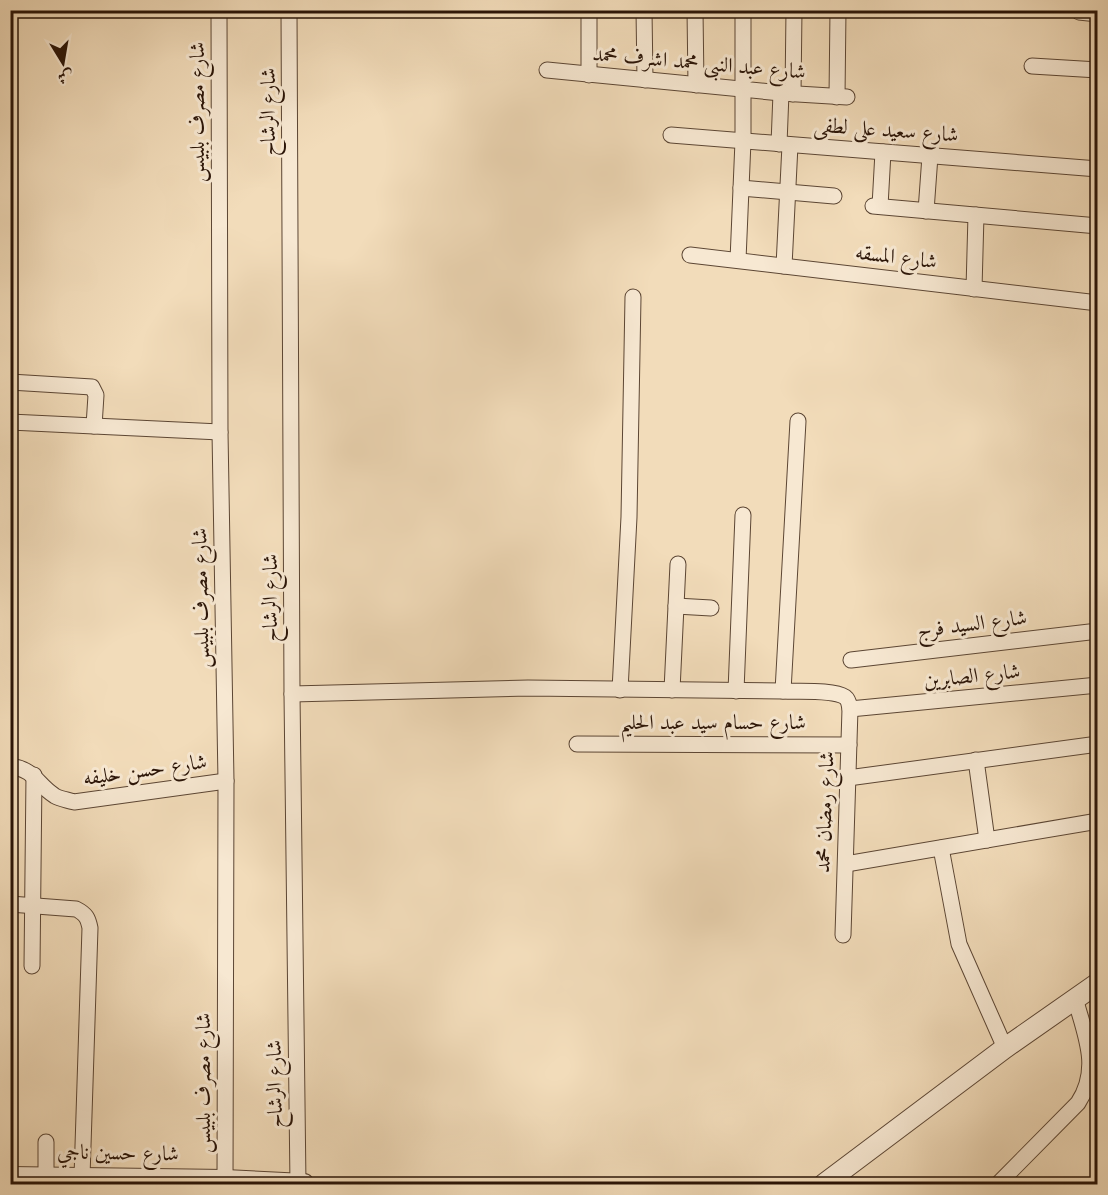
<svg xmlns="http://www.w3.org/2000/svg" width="1108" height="1195" viewBox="0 0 1108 1195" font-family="'Old Standard TT',Amiri,serif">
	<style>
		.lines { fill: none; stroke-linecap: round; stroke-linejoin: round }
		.minor-casing { stroke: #5c4634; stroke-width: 17 }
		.tertiary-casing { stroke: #5c4634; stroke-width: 22 }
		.minor { stroke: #f7e8d2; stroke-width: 15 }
		.tertiary { stroke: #f7e8d2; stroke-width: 20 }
		.labels { text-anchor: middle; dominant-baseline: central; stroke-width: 6; stroke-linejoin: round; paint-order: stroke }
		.street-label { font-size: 21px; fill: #2a1407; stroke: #f7e8d2 }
	</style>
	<rect width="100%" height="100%" fill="#f2dcba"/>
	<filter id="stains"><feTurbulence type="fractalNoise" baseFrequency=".00333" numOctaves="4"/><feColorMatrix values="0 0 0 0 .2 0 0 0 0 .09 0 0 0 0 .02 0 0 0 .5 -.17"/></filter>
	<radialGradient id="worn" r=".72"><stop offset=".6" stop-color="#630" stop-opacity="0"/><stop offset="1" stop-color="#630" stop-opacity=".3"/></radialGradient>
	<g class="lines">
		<g class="minor-casing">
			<g id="minor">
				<path d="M219 10 220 432 226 781 225 1184"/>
				<path d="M289 10 292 694 298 1184"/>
				<path d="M644 10 645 80"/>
				<path d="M695 10 696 85"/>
				<path d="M1079 12 1098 14"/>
				<path d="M1032 66 1098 70"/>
				<path d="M547 70 781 93 847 97"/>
				<path d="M589 75V10"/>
				<path d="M793 94 794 10"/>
				<path d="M837 97 838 10"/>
				<path d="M671 135 1098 169"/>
				<path d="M779 144 781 93"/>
				<path d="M741 188 834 196"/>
				<path d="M873 206 1098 226"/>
				<path d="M880 206 883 152"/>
				<path d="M926 211 930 156"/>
				<path d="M690 255 1098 303"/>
				<path d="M738 260 743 141V10"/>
				<path d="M784 266 790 145"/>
				<path d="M974 289 976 215"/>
				<path d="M10 382 92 387 96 395 94 426"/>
				<path d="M10 422 220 432"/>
				<path d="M676 606 711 608"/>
				<path d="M851 660 1098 631"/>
				<path d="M620 690 629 517 633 297"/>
				<path d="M672 690 678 564"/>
				<path d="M736 691 743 515"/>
				<path d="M783 691 798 421"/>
				<path d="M292 694 528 688 783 691C797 692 833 689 845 697 849 700 849 704 850 709L843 935"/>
				<path d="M850 709 1098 685"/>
				<path d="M577 744 849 745"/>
				<path d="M976 760 987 840"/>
				<path d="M10 766C36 770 36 784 55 796 60 799 68 800 74 802L226 781"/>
				<path d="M848 778 1098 744"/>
				<path d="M941 848 959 944 1005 1048"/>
				<path d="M846 864 1098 821"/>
				<path d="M10 904 76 909C86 914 88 918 90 928L82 1177"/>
				<path d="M32 966 34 775"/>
				<path d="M46 1177V1142"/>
				<path d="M998 1184 1078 1103C1101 1068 1085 1035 1075 998"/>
			</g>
		</g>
		<g class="tertiary-casing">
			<g id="tertiary">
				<path d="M10 1177 225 1180 304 1184"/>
				<path d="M824 1184 1005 1048 1098 983"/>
			</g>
		</g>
		<use href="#minor" class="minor"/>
		<use href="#tertiary" class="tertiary"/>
	</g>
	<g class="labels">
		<g class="street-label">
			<text transform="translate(699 64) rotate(5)">شارع عبد النبى محمد اشرف محمد</text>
			<text transform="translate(198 112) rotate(-90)">شارع مصرف بلبيس</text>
			<text transform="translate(269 112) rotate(-90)">شارع الرشاح</text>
			<text transform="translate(886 131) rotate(4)">شارع سعيد على لطفى</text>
			<text transform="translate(896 258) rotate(7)">شارع المسقه</text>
			<text transform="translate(202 598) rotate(-91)">شارع مصرف بلبيس</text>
			<text transform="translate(271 598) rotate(-90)">شارع الرشاح</text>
			<text transform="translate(972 625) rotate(-7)">شارع السيد فرج</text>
			<text transform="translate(972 677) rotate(-6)">شارع الصابرين</text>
			<text x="713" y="723">شارع حسام سيد عبد الحليم</text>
			<text transform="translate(145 771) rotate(-8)">شارع حسن خليفه</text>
			<text transform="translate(826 812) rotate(-88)">شارع رمضان محمد</text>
			<text transform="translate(204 1083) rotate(-90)">شارع مصرف بلبيس</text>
			<text transform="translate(276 1084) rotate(-91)">شارع الرشاح</text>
			<text transform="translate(118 1154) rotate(1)">شارع حسين ناجي</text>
		</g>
	</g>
	<rect width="1108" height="1195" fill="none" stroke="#f2dcba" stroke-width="36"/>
	<rect x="12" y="12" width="1084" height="1171" fill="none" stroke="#2a1407" stroke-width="3"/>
	<rect x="18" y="18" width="1072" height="1159" fill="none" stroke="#2a1407" stroke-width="1.5"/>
	<g transform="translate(63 63) rotate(169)" stroke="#f7e8d2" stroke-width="4.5" paint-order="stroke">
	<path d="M0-4.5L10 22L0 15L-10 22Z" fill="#2a1407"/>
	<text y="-9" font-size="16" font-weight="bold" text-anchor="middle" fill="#2a1407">ش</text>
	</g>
	<rect width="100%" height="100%" filter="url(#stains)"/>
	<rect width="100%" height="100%" fill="url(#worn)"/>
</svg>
